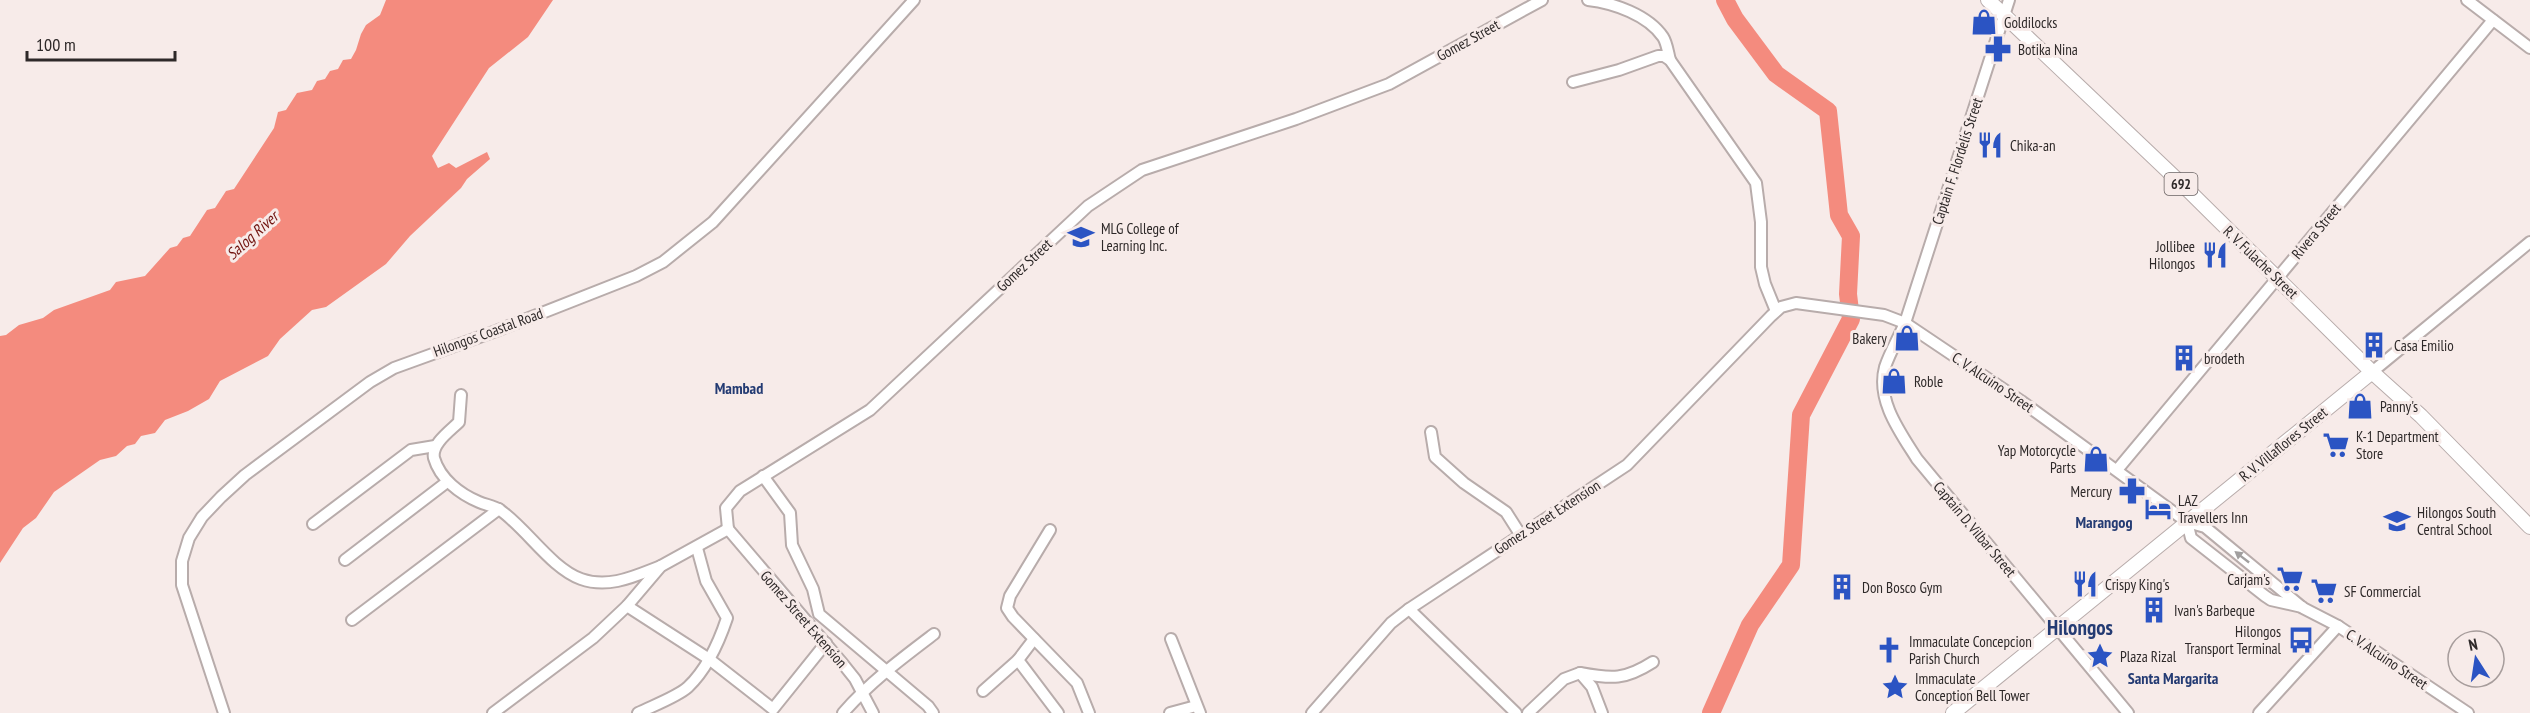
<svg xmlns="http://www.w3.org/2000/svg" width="2530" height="713" viewBox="0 0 2530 713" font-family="'PT Sans Narrow',sans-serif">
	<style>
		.water { fill: #f48b7e }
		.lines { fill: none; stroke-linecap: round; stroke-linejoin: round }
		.river { stroke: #f48b7e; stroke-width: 18 }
		.minor-casing { stroke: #b8acab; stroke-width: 14 }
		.major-casing { stroke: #b8acab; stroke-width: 16 }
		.minor { stroke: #fff; stroke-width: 10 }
		.major { stroke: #fff; stroke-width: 14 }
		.oneway { fill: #a19f9f }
		.labels { text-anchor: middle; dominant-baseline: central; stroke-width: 6; stroke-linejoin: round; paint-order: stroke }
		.shield { fill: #f7ebe9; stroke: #6a6363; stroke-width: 1.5 }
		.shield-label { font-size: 14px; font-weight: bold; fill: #2e2929 }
		.poi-label { font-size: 15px; fill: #2e2929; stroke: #f7ebe9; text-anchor: start }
		.street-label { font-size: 15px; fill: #2e2929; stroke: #f7ebe9 }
		.water-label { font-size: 16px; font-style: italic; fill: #711410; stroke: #f7ebe9 }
		.neighbourhood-label { font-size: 16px; font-weight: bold; fill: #243b73; stroke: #f7ebe9 }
		.district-label { font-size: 21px; font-weight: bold; fill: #243b73; stroke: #f7ebe9 }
	</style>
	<rect width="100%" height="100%" fill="#f7ebe9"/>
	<path class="water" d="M386 0H553L528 37 489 68 432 156 438 168 449 163 456 168 487 152 490 159 467 179 461 188 410 236 386 264 326 307 312 310 280 339 268 356 220 381 209 399 188 411 165 420 155 433 141 436 135 444 127 446 116 456 100 460 54 492 36 518 23 528 0 563V572V336L6 335 19 325 43 318 54 310 110 290 116 282 145 276 170 248 177 246 183 238 190 236 207 210 215 208 226 191 234 189 274 128 278 112 286 110 297 93 312 90 317 81 325 79 330 71 338 69 343 60 351 59 356 50 361 34 366 25 380 15Z"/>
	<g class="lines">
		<path class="river" d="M1711 713 1750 625 1791 565 1801 415 1851 319 1848 294 1851 236 1839 215 1828 111 1776 74 1735 19 1725 0"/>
		<g class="minor-casing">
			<g id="minor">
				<path d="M1588 0C1614 3 1648 15 1663 37 1667 43 1668 53 1670 60"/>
				<path d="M2009 0 1905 323C1899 337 1890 352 1885 367 1876 400 1900 432 1917 459L2128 713"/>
				<path d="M2467 0 2530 48"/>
				<path d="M1573 82 1619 70 1658 56H1664L1670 60 1756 183 1761 222V267L1765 284 1776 311"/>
				<path d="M2372 372 2530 242"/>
				<path d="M461 395 459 422C450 431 431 444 434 458 440 479 460 494 479 502 486 505 494 506 500 510 527 529 551 568 581 579 609 589 635 576 661 566"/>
				<path d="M1431 432 1435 457 1464 483 1506 512 1520 534"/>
				<path d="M2117 470 2493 20"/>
				<path d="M763 476 790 513 792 545 813 589 819 614 928 706 933 713"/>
				<path d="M2187 522 2191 538 2265 596 2271 600 2302 607"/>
				<path d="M313 524 411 450 435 446"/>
				<path d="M728 529 726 508 740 491 870 410 1088 206 1142 170 1296 119 1389 84 1542 0"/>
				<path d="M728 529 843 664 855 679 873 713"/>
				<path d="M1050 530 1010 596 1007 608 1013 617 1077 683 1089 713"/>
				<path d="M345 560 447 482"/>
				<path d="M627 606 709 659 773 709 826 643"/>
				<path d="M1409 609 1516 713"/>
				<path d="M352 620 499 509"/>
				<path d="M1034 639 1018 660 1058 713"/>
				<path d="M1171 639 1200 713"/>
				<path d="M1580 673C1612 679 1625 680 1653 662"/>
				<path d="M983 691 1018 660"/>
				<path d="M224 713 182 585V561L189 538 202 517 221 497 245 475 370 382 394 368 496 331 636 276 663 262 713 222 914 0"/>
				<path d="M493 713 593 638 627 606 661 566 728 529"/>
				<path d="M638 713C652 706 677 697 688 687 707 669 719 642 727 618L706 581 697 548"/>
				<path d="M843 713C870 682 901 659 934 634"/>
				<path d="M1170 713 1196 706"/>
				<path d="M1312 713 1391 623 1409 609 1627 465 1771 316 1781 307 1796 303 1884 315 1905 323 2021 401 2187 522 2205 527 2303 608 2338 626 2468 713"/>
				<path d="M1528 713 1564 679 1580 673 1592 687 1602 713"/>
				<path d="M2259 713 2338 626"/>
			</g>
		</g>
		<g class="major-casing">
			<g id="major">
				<path d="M1988 0 2189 191 2372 372 2421 416 2530 527"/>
				<path d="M1953 713 2372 372"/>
			</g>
		</g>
		<use href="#minor" class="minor"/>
		<use href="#major" class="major"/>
	</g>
	<defs><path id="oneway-solid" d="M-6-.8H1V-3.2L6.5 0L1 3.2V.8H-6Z" transform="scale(1.5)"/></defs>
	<use class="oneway" href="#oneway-solid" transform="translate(2242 557) rotate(-142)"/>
	<defs>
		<g id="shop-bare" transform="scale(2.07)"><path d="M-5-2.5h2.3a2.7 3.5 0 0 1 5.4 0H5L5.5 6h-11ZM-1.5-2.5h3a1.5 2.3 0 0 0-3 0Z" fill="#2b54c3" stroke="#f7ebe9" stroke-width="2.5" paint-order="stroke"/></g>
		<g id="pharmacy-bare" transform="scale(2.07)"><path d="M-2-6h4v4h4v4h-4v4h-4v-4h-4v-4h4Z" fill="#2b54c3" stroke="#f7ebe9" stroke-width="2.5" paint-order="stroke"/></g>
		<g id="restaurant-bare" transform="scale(2.07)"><path d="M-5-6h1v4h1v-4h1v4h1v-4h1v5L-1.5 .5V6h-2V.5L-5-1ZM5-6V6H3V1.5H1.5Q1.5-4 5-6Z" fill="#2b54c3" stroke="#f7ebe9" stroke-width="2.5" paint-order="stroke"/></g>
		<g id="university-bare" transform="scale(2.07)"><path d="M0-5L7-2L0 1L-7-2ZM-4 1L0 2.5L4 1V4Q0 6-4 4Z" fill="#2b54c3" stroke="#f7ebe9" stroke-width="2.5" paint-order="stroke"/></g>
		<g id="building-bare" transform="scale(2.07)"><path d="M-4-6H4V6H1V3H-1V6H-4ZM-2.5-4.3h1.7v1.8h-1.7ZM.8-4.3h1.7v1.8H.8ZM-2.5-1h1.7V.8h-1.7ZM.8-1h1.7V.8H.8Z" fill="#2b54c3" stroke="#f7ebe9" stroke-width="2.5" paint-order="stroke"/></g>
		<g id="supermarket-bare" transform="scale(2.07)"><path d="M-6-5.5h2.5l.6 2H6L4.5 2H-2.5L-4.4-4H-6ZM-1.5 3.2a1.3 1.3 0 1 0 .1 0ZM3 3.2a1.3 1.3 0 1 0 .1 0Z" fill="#2b54c3" stroke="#f7ebe9" stroke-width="2.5" paint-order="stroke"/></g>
		<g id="hotel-bare" transform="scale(2.07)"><path d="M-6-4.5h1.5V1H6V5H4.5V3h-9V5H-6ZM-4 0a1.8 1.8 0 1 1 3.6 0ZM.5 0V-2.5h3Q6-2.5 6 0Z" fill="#2b54c3" stroke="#f7ebe9" stroke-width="2.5" paint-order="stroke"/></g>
		<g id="school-bare" transform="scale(2.07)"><path d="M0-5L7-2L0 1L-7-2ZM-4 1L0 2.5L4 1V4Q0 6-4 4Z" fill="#2b54c3" stroke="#f7ebe9" stroke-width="2.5" paint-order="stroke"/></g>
		<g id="bus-bare" transform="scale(2.07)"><path d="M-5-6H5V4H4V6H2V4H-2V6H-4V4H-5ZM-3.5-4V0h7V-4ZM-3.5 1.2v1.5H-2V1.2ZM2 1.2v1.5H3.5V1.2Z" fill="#2b54c3" stroke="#f7ebe9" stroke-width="2.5" paint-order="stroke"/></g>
		<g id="church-bare" transform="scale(2.07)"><path d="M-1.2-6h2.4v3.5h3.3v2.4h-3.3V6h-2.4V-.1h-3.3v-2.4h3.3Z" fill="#2b54c3" stroke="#f7ebe9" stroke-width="2.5" paint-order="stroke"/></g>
		<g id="sight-bare" transform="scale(2.07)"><path d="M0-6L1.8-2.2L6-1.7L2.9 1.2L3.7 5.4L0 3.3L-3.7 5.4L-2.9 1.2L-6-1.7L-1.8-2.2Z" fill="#2b54c3" stroke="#f7ebe9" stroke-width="2.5" paint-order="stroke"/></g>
	</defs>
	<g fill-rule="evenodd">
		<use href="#shop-bare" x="1984" y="22"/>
		<use href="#pharmacy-bare" x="1998" y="49"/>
		<use href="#restaurant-bare" x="1990" y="145"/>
		<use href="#university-bare" x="1081" y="237"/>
		<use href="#restaurant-bare" x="2215" y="255"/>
		<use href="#shop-bare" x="1907" y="338"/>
		<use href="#building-bare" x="2374" y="345"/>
		<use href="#building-bare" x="2184" y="358"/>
		<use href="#shop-bare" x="1894" y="381"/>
		<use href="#shop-bare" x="2360" y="406"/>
		<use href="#supermarket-bare" x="2336" y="445"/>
		<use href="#shop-bare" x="2096" y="459"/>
		<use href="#pharmacy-bare" x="2132" y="491"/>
		<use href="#hotel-bare" x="2158" y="509"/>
		<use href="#school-bare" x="2397" y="521"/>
		<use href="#supermarket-bare" x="2290" y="579"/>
		<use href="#restaurant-bare" x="2085" y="584"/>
		<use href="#building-bare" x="1842" y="587"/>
		<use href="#supermarket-bare" x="2324" y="591"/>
		<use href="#building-bare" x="2154" y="610"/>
		<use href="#bus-bare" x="2301" y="640"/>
		<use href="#church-bare" x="1889" y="650"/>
		<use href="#sight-bare" x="2100" y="656"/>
		<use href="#sight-bare" x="1895" y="687"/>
	</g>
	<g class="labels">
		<rect class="shield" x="2164.5" y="173" width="33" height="22" rx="4.5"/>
		<g class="shield-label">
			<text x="2181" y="184">692</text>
		</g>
		<g class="poi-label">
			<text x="2004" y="22">Goldilocks</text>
			<text x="2018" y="49">Botika Nina</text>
			<text x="2010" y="145">Chika-an</text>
			<text x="1101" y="228">MLG College of<tspan x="1101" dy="17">Learning Inc.</tspan></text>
			<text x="2195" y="246" text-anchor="end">Jollibee<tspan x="2195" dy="17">Hilongos</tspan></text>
			<text x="1887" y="338" text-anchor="end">Bakery</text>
			<text x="2394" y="345">Casa Emilio</text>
			<text x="2204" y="358">brodeth</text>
			<text x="1914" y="381">Roble</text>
			<text x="2380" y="406">Panny's</text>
			<text x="2356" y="436">K-1 Department<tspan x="2356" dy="17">Store</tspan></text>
			<text x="2076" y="450" text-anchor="end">Yap Motorcycle<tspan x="2076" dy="17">Parts</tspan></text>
			<text x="2112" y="491" text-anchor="end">Mercury</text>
			<text x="2178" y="500">LAZ<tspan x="2178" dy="17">Travellers Inn</tspan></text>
			<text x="2417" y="512">Hilongos South<tspan x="2417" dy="17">Central School</tspan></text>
			<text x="2270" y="579" text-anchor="end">Carjam's</text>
			<text x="2105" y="584">Crispy King's</text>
			<text x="1862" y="587">Don Bosco Gym</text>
			<text x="2344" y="591">SF Commercial</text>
			<text x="2174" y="610">Ivan's Barbeque</text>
			<text x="2281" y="631" text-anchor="end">Hilongos<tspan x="2281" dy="17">Transport Terminal</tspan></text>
			<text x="1909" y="641">Immaculate Concepcion<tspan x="1909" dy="17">Parish Church</tspan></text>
			<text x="2120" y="656">Plaza Rizal</text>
			<text x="1915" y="678">Immaculate<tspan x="1915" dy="17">Conception Bell Tower</tspan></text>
		</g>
		<g class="street-label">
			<text transform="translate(1468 40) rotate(-29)">Gomez Street</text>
			<text transform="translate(1957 161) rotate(-72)">Captain F. Flordelis Street</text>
			<text transform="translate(2316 231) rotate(-50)">Rivera Street</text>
			<text transform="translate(2261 262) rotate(44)">R. V. Fulache Street</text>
			<text transform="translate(1024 265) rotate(-43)">Gomez Street</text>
			<text transform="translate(488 332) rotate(-20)">Hilongos Coastal Road</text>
			<text transform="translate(1993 382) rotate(34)">C. V. Alcuino Street</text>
			<text transform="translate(2283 444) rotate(-39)">R. V. Villaflores Street</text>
			<text transform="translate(1547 517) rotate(-33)">Gomez Street Extension</text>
			<text transform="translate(1975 529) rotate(50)">Captain D. Vilbar Street</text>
			<text transform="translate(804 619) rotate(49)">Gomez Street Extension</text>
			<text transform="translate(2387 659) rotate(34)">C. V. Alcuino Street</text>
		</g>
		<g class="water-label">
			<text transform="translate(252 235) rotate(-42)">Salog River</text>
		</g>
		<g class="neighbourhood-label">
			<text x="739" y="388">Mambad</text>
			<text x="2104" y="522">Marangog</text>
			<text x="2173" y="678">Santa Margarita</text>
		</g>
		<g class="district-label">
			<text x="2080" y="627">Hilongos</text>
		</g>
	</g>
	<g transform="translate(2476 659) rotate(348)"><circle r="28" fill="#f7ebe9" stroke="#a79d9c" stroke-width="1.5"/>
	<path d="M0-4.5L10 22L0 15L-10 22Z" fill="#2b54c3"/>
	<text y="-9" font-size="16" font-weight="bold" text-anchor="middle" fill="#2e2929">N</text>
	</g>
	<path d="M27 51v9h148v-9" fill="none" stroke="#2e2929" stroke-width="3"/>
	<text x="36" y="51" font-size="18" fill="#2e2929" stroke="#f7ebe9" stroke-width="4.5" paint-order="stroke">100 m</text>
</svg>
